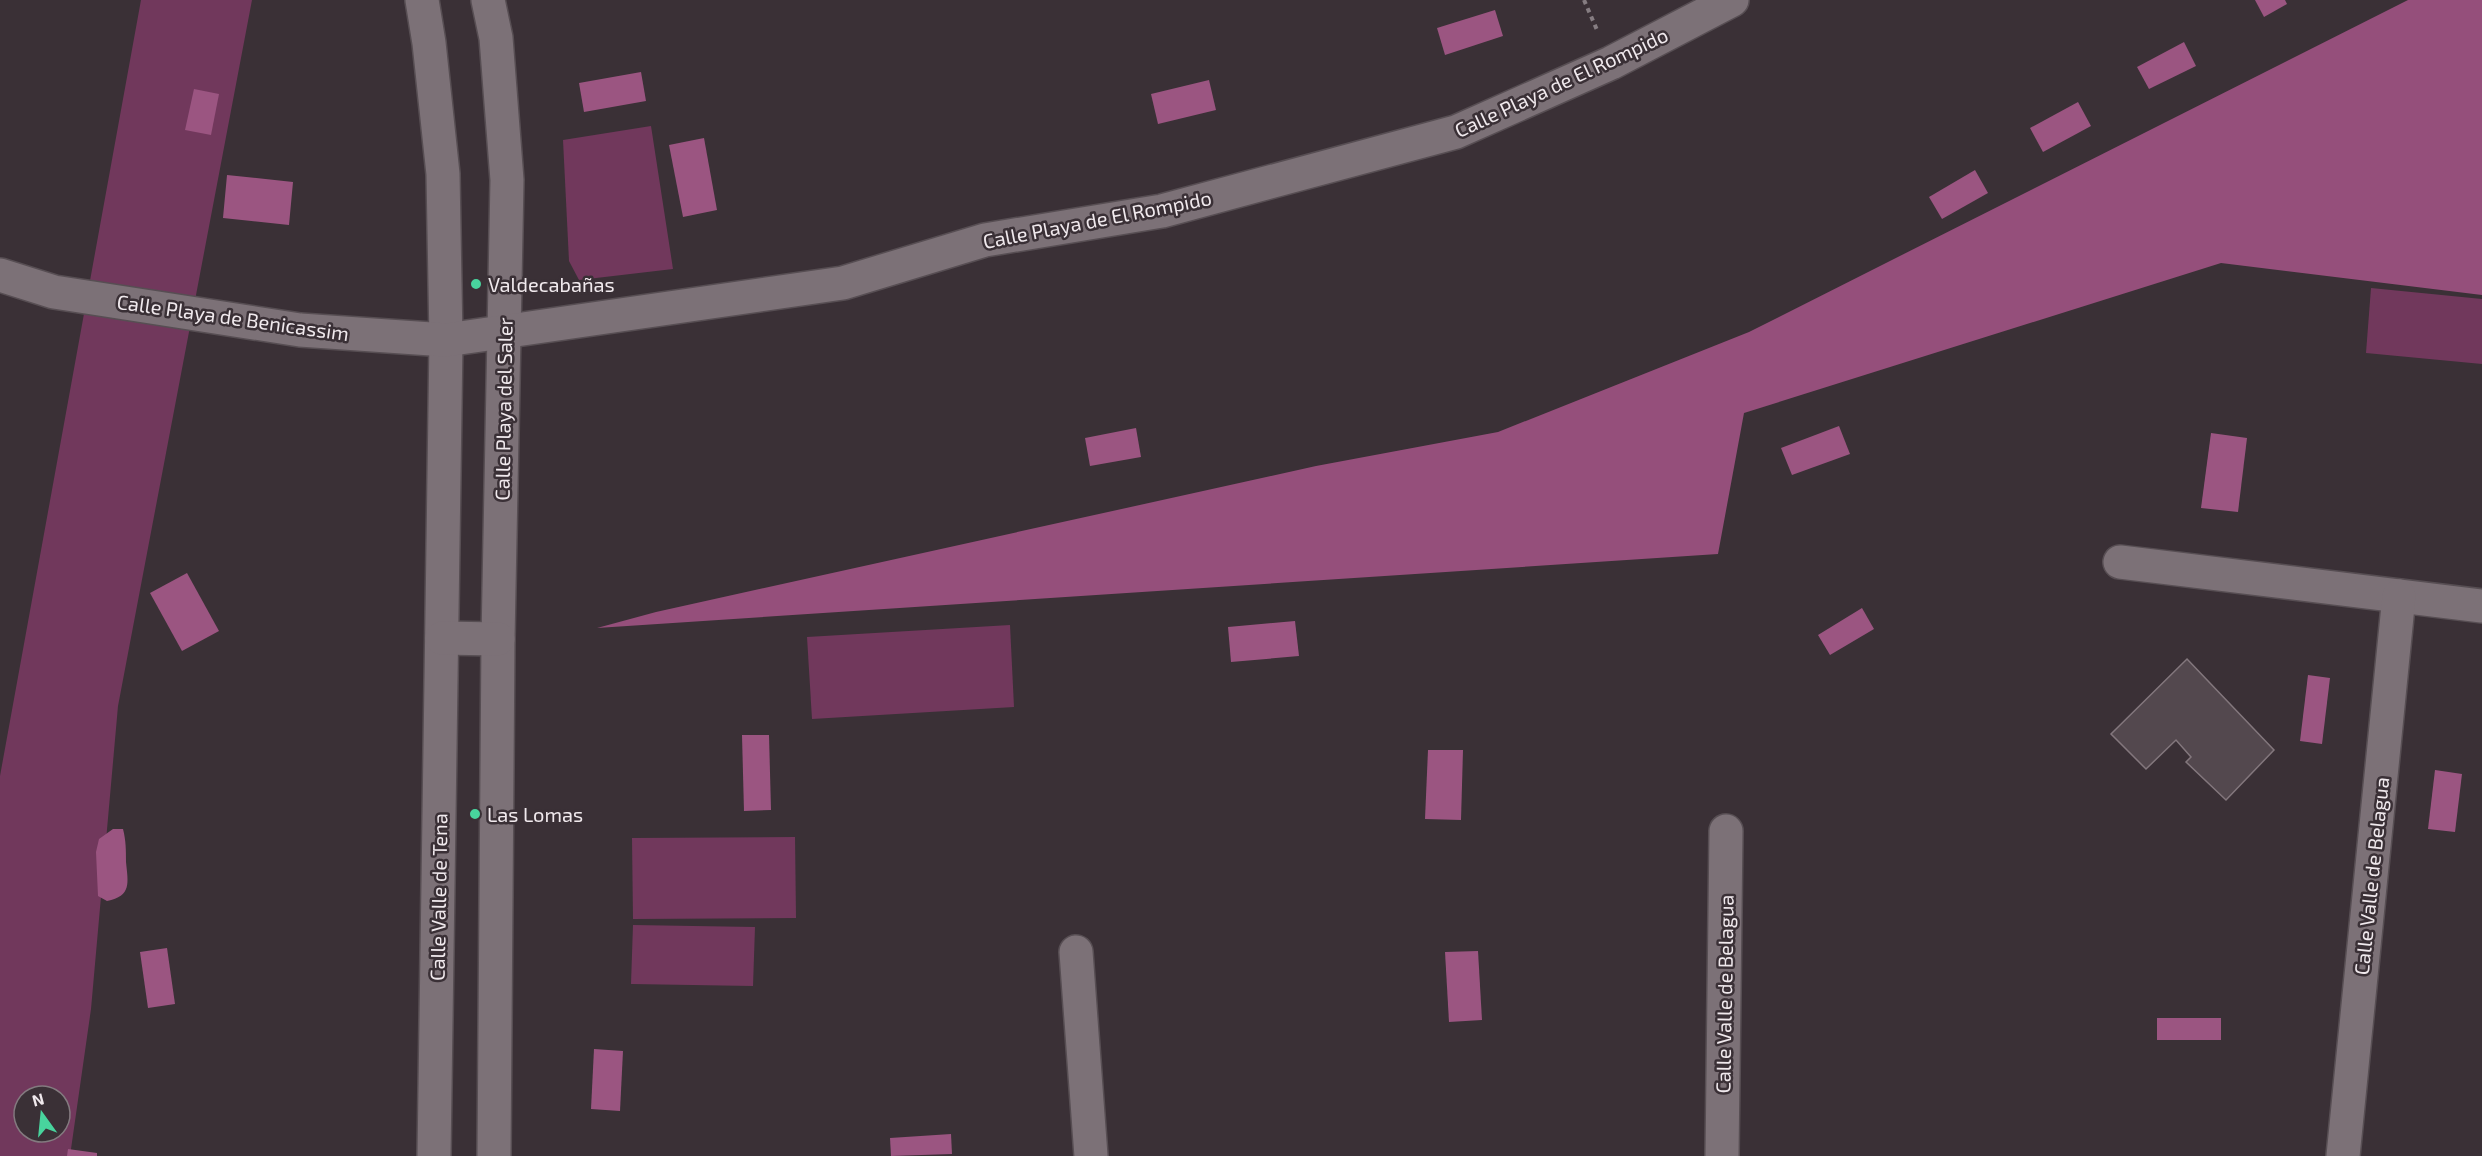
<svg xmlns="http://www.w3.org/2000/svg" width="2482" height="1156" viewBox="0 0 2482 1156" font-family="'Exo 2',sans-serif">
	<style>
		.green { fill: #71385c; fill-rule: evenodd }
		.forest { fill: #954f7b }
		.water { fill: #9b5581 }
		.building { fill: #53484e; stroke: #83777d; stroke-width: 1.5 }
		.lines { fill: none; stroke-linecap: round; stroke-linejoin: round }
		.street-casing { stroke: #574e53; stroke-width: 36 }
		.path { stroke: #867d82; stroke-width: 4; stroke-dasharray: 4.5 4.5; stroke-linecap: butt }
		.street { stroke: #7c7177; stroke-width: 33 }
		.poi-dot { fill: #48d49d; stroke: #3a3036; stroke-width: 2 }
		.labels { text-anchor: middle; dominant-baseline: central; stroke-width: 5; stroke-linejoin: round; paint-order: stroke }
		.street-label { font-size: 20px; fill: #f0e9ed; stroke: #3a3036 }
		.poi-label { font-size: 20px; fill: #f0e9ed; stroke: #3a3036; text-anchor: start }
	</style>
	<rect width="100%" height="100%" fill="#3a3036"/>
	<g class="green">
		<path d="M141 0H252L118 706 91 1009 70 1156H0V776ZM24 1096H60V1132H24Z"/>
		<path d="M651 126 673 269 579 280 569 261 563 140Z"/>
		<path d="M2371 288 2482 299V364L2366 353Z"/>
		<path d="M1010 625 1014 707 812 719 807 637Z"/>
		<path d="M795 837 796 918 633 919 632 838Z"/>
		<path d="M633 925 755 927 753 986 631 984Z"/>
	</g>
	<path class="forest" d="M2408 0H2482V295L2221 263 1744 413 1718 554 597 628 656 612 1316 466 1498 432 1749 332Z"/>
	<g class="water">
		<path d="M2255 0H2285L2287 4 2264 17Z"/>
		<path d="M1495 10 1503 36 1445 55 1437 28Z"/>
		<path d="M2184 42 2196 66 2149 89 2137 67Z"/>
		<path d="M641 72 646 101 584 112 579 83Z"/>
		<path d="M1209 80 1216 110 1158 124 1151 94Z"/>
		<path d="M194 89 219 94 211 135 185 130Z"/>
		<path d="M2078 102 2091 126 2043 152 2030 128Z"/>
		<path d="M704 138 717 210 683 217 669 145Z"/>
		<path d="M1975 170 1988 193 1942 219 1929 197Z"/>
		<path d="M227 175 293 182 289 225 223 218Z"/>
		<path d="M1839 426 1850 454 1792 475 1781 448Z"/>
		<path d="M1136 428 1141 457 1090 466 1085 438Z"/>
		<path d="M2211 433 2247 438 2238 512 2201 508Z"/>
		<path d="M187 573 219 631 182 651 150 593Z"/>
		<path d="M1862 608 1874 629 1830 655 1818 635Z"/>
		<path d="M1295 621 1299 656 1231 662 1228 627Z"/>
		<path d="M2308 675 2330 678 2322 744 2300 741Z"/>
		<path d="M742 735H769L771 810 744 811Z"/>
		<path d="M1428 750H1463L1461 820 1425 819Z"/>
		<path d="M2435 770 2462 774 2455 832 2428 829Z"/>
		<path d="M113 829H123C126 841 126 850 126 862 128 883 132 896 107 901L98 896 96 852 99 839Z"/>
		<path d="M167 948 175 1004 148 1008 140 952Z"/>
		<path d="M1478 951 1482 1020 1449 1022 1445 952Z"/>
		<rect x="2157" y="1018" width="64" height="22"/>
		<path d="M594 1049 623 1051 620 1111 591 1109Z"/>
		<path d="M951 1134 952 1154 891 1156 890 1138Z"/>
		<path d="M68 1149 97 1153V1156H67Z"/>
	</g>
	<path class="building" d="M2187 659 2274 750 2226 800 2186 762 2191 757 2176 740 2146 769 2111 734Z"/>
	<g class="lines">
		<g class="street-casing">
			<g id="street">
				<path d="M422 0 429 43 443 174 446 340 434 1156"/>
				<path d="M488 0 496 38 507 180 498 639 494 1156"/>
				<path d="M0 275 54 292 300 330 446 340 843 283 985 240 1162 211 1456 132 1611 63 1732 0"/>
				<path d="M2120 562 2482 606"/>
				<path d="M442 638 498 639"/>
				<path d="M1076 952 1091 1156"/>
				<path d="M1722 1156 1726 831"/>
				<path d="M2343 1156 2399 596"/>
			</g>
		</g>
		<path class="path" d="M1584 0 1597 30"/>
		<use href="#street" class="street"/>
	</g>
	<g class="poi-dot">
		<circle cx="476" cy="284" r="6"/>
		<circle cx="475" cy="814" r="6"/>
	</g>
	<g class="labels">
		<g class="street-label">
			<text transform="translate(1561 82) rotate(-25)">Calle Playa de El Rompido</text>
			<text transform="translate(1097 219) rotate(-11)">Calle Playa de El Rompido</text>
			<text transform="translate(233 317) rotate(8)">Calle Playa de Benicassim</text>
			<text transform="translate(503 409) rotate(-89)">Calle Playa del Saler</text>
			<text transform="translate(2371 876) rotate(-84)">Calle Valle de Belagua</text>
			<text transform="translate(438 897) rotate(-89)">Calle Valle de Tena</text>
			<text transform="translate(1724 994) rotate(-89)">Calle Valle de Belagua</text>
		</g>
		<g class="poi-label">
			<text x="488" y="284">Valdecabañas</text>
			<text x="487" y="814">Las Lomas</text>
		</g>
	</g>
	<g transform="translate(42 1114) rotate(345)"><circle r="28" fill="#3a3036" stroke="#837a7f" stroke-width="1.5"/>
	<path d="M0-4.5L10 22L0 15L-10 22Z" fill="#48d49d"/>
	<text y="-9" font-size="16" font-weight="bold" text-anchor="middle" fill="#f0e9ed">N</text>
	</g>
</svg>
